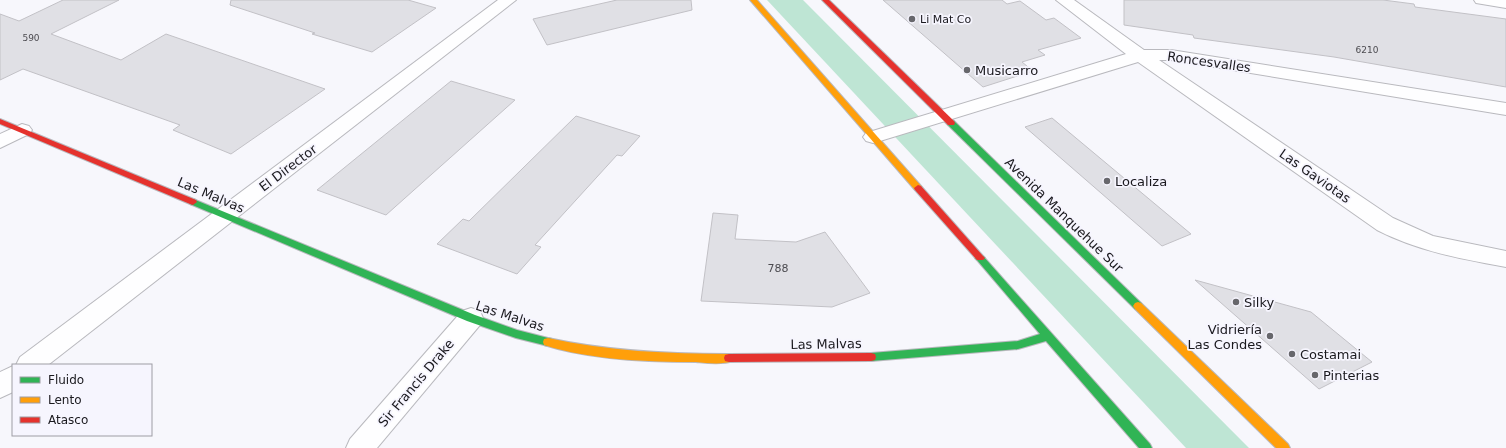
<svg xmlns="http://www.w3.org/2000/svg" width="1506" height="448" viewBox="0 0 1506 448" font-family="'DejaVu Sans',sans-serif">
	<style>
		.green { fill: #bee5d4 }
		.building { fill: #e0e0e5; stroke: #c2c1c6 }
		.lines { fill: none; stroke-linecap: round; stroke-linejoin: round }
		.street-casing { stroke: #b9b9be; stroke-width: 2 }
		.fast-casing { stroke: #b9b9be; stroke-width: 2 }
		.slow-casing { stroke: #b9b9be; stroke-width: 2 }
		.jam-casing { stroke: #b9b9be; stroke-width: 2 }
		.street { fill: #fefeff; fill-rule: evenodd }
		.fast { fill: #30b455; fill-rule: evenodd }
		.slow { fill: #ff9f0a; fill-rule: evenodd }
		.jam { fill: #e5322d; fill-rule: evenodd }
		.poi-dot { fill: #67676c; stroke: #f6f5fe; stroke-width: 1.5 }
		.labels { text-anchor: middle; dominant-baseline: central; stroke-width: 3.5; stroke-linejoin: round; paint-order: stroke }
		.far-number-label { font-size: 9px; fill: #4c4b50 }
		.far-poi-label { font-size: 11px; fill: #1a191e; stroke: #f6f5fe; text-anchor: start }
		.number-label { font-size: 11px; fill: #4c4b50 }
		.street-label { font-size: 13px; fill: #1a191e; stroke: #f6f5fe }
		.poi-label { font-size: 13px; fill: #1a191e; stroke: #f6f5fe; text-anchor: start }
	</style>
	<rect width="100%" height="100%" fill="#f7f7fc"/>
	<path class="green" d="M767 0H803L1249 448H1186Z"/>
	<g class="building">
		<path d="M63 0H119L51 34 121 60 166 34 325 89 231 154 173 130 180 125 23 69 0 80V14L19 21Z"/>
		<path d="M231 0H408L436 8 372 52 312 34 315 33 230 5Z"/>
		<path d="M617 0H691L692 10 547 45 533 19Z"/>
		<path d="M883 0H1002L1007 4 1020 1 1046 20 1054 18 1081 38 1038 50 1045 55 1022 62 1033 71 983 87Z"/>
		<path d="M1124 0H1383L1414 4 1415 7 1506 19V87L1334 57 1194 38 1193 35 1124 25Z"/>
		<path d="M451 81 515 100 386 215 317 190Z"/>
		<path d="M576 116 640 136 622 156 617 155 535 245 541 247 517 274 437 244 463 219 469 221Z"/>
		<path d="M1052 118 1191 234 1162 246 1025 127Z"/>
		<path d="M713 213 738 215 735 239 796 242 825 232 870 293 832 307 701 301Z"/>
		<path d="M1195 280 1311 312 1372 362 1319 389Z"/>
	</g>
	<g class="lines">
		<g class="street-casing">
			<g id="street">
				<path d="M498 0H516L48 365H16L20 357Z"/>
				<path d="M1056 0H1074L1144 50H1171L1506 103V115L1171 60H1159L1393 218 1433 236 1506 251V267C1461 259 1418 251 1377 230L1138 62 880 141 873 143 866 141 863 137 866 133 1126 54Z"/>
				<path d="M1474 0H1506V8L1476 3Z"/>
				<path d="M22 124 29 126 32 130 29 134 0 148V134Z"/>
				<path d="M471 308 480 311 483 318 480 325 377 448H346L350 439 462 311Z"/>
				<path d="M13 366V392L0 398V372Z"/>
			</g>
		</g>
		<g class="fast-casing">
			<g id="fast">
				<path d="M948 121H954L1141 303 1143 306 1141 309 1138 310 1135 309 948 125 947 123Z"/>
				<path d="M193 199 475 315 517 330 552 339 553 342 552 345 548 346 516 338 467 321 190 204 189 202 190 200Z"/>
				<path d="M980 255 983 256 1150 444 1152 448H1139L1046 341 1018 349 871 361 867 360 866 357 867 354 871 353 1018 341 1040 334 977 260 975 258 977 256Z"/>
			</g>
		</g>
		<g class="slow-casing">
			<g id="slow">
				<path d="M750 0H757L921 186 922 188 921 190H915Z"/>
				<path d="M1138 302 1141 303 1288 444 1290 448H1276L1135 309 1133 306 1135 303Z"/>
				<path d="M548 338C608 351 668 354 729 354L733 355 734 358 733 361C722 365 707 363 696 362 649 362 590 360 544 345L543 342 544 339Z"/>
			</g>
		</g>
		<g class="jam-casing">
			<g id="jam">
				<path d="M822 0H829L954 121 955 123 954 125H948Z"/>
				<path d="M0 119 196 200 197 202 193 205 190 204 0 124Z"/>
				<path d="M918 185 921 186 983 256 985 258 983 260H977L915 190 914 188Z"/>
				<path d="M871 353 875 354 876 357 875 360 871 361 729 362 725 361 724 358 725 355 729 354Z"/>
			</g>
		</g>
		<use href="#street" class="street"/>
		<use href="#fast" class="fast"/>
		<use href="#slow" class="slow"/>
		<use href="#jam" class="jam"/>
	</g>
	<g class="poi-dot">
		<circle cx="912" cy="19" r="4"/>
		<circle cx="967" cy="70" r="4"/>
		<circle cx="1107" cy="181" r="4"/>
		<circle cx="1236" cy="302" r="4"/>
		<circle cx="1270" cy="336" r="4"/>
		<circle cx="1292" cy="354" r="4"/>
		<circle cx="1315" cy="375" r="4"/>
	</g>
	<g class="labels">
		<g class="far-number-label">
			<text x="31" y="38">590</text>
			<text x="1367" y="50">6210</text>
		</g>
		<g class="far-poi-label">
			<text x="920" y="19">Li Mat Co</text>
		</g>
		<g class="number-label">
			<text x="778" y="268">788</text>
		</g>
		<g class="street-label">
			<text transform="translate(1209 62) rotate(8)">Roncesvalles</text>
			<text transform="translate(288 168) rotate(-37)">El Director</text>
			<text transform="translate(1315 176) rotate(35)">Las Gaviotas</text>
			<text transform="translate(211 195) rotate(23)">Las Malvas</text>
			<text transform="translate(1064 215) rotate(44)">Avenida Manquehue Sur</text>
			<text transform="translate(510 316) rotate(18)">Las Malvas</text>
			<text transform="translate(826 344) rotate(-1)">Las Malvas</text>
			<text transform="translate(416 383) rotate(-50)">Sir Francis Drake</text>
		</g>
		<g class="poi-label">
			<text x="975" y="70">Musicarro</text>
			<text x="1115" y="181">Localiza</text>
			<text x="1244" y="302">Silky</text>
			<text x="1262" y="329" text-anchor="end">Vidriería<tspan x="1262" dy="15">Las Condes</tspan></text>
			<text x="1300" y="354">Costamai</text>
			<text x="1323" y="375">Pinterias</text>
		</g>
	</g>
	<rect x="12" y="364" width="140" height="72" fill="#f6f5fe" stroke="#9e9da4"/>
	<rect x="20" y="377" width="20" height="6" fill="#30b455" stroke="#9e9da4"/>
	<text x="48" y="384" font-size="12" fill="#1a191e">Fluido</text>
	<rect x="20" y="397" width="20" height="6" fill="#ff9f0a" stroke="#9e9da4"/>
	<text x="48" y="404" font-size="12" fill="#1a191e">Lento</text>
	<rect x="20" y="417" width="20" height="6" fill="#e5322d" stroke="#9e9da4"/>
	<text x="48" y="424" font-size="12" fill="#1a191e">Atasco</text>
</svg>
